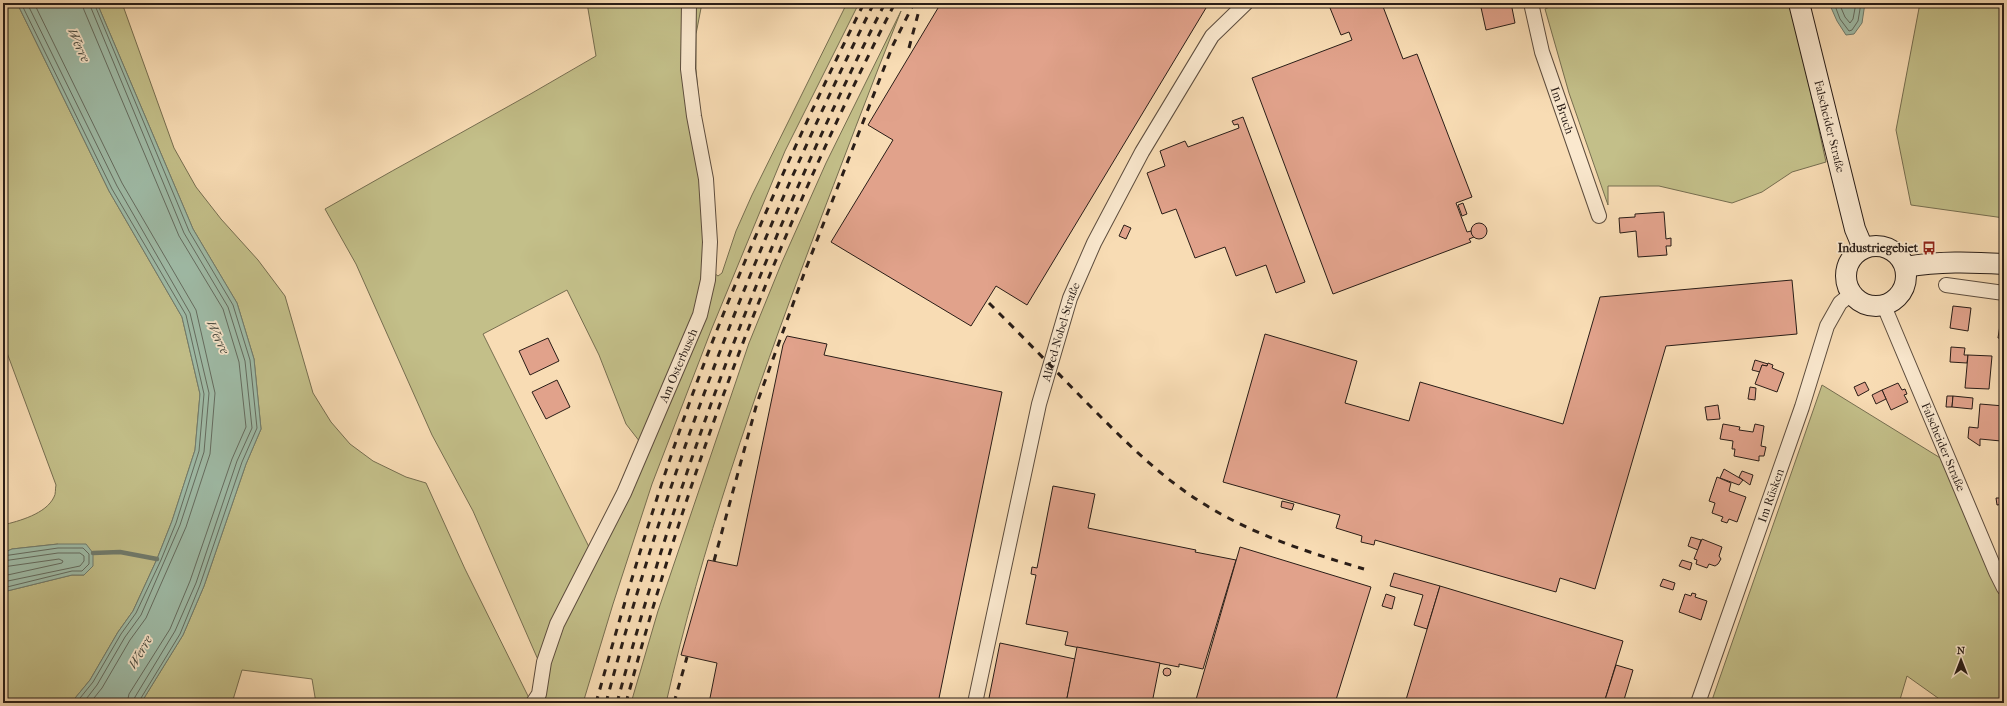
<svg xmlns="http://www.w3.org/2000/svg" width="2007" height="706" viewBox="0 0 2007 706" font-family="'IM FELL French Canon',serif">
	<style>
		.green { fill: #c3bf89; stroke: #766e50; fill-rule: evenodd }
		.water { fill: #9fbca8; stroke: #707c6e }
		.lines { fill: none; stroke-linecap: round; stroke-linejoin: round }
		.shore { stroke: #646c60; stroke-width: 1 }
		.stream { stroke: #707c6e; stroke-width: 4.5 }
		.building { fill: #e1a28b; stroke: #291d17 }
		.street-casing { stroke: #5d4d3e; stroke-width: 16 }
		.secondary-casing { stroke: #291d17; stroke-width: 22 }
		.street { stroke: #fae8ce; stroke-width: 14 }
		.secondary { stroke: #fae8ce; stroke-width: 20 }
		.rail { stroke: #291d17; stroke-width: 3; stroke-dasharray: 7 7; stroke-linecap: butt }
		.labels { text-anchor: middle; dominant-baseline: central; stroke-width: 3.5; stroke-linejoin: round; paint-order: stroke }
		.street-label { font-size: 12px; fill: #291d17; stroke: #fae8ce }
		.poi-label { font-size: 12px; font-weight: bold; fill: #291d17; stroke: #fae8ce; text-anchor: end }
		.water-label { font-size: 13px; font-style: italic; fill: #4c4d42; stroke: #fae8ce }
	</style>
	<rect width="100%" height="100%" fill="#f8dcb4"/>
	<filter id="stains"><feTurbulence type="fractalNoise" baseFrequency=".005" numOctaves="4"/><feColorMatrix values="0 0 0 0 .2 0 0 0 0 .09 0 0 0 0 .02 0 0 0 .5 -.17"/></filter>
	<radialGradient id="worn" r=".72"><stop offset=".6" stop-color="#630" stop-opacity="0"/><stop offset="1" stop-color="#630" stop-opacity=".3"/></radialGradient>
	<g class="green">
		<path d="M3 3H17L109 191 182 317 200 394 195 450 172 521 157 559 133 611 118 632 90 680 71 703H3V592L72 575H84L58 544 12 549 3 553V525C19 521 46 514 54 497 56 494 55 489 56 485L3 342Z"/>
		<path d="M97 3H122L174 148 196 187 221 219 258 260 285 296 313 393 331 422 350 444 373 461 406 477 426 483 465 569 530 700 535 692 539 662 473 511 432 435 356 264 325 209C415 157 507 109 596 56L587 3H702L696 34V69L714 273 718 276 722 273 736 231 752 195 847 3H859L785 151 712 328 652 484 613 604 583 703H316L312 679 242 670 232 703H141L183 635 204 586 246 464 261 429 254 359 237 303 193 229ZM567 290 599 355 626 424 647 451 594 557 483 334Z"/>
		<path d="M1558 3H1791L1826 162 1792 172 1762 192 1732 203 1659 186H1608V205L1569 93 1545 9Z"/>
		<path d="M1920 3H2004V218L1911 205 1896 130Z"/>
		<path d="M901 11C870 88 841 166 811 244 754 395 702 546 666 703H631L658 611 749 343 782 262 826 163Z"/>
		<path d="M1822 385 1942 459 2004 591V703H1945L1907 676 1899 703H1711Z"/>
	</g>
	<g class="water">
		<path d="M17 3H97L193 229 237 303 254 359 261 429 246 464 204 586 183 635 141 703H71L90 680 118 632 133 611 157 559 172 521 195 450 200 394 182 317 109 191Z"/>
		<path d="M1829 3H1865L1862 23 1854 34 1846 35 1837 21Z"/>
		<path d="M58 544H86L93 553V566L84 575H72L3 592V553L12 549Z"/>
	</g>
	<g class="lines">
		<g class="shore">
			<path d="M21 3 112 189 186 315 204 394 199 451 176 523 161 560 136 613 121 634 93 682 76 703"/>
			<path d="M27 3 117 186 190 313 209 393 204 452 180 525 141 615 125 637 97 685 83 703"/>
			<path d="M34 3 122 183 196 310 215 393 210 454 186 527 146 618 130 640 102 688 90 703"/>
			<path d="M82 3 84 10 179 236 223 309 239 362 246 427 232 459 190 581 170 629 129 694 127 703"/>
			<path d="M89 3 184 233 228 307 245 361 252 428 237 461 196 583 175 631 135 697 133 703"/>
			<path d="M94 3 189 231 233 305 250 360 257 428 242 462 200 585 180 634 138 703"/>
			<path d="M1834 3 1840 19 1849 31 1852 30 1858 21 1861 3"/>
			<path d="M1839 3 1845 17 1850 23 1853 19 1856 3"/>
			<path d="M3 556 58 548H83L89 554V564L82 571H72L3 588"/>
			<path d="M3 561 58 553H80L84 556V561L80 566 3 582"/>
			<path d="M3 567 59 559 63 561 62 563 3 576"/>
		</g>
		<path class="stream" d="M93 553 120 552 157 559"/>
	</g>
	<g class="building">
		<path d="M941 3H1209L1027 305 996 286 971 326 831 242 893 140 868 125Z"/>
		<path d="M1328 3H1385L1382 4 1403 59 1417 54 1472 197 1456 203 1467 232 1471 231 1474 237 1469 239 1471 242 1333 294 1252 78 1352 40 1349 32 1341 35Z"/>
		<path d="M1480 3H1511L1515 23 1486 30Z"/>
		<path d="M1243 117 1305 282 1276 293 1266 265 1236 276 1225 247 1195 258 1176 209 1162 214 1147 173 1165 166 1160 151 1185 141 1188 147 1239 128 1238 124 1234 125 1232 121Z"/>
		<path d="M1463 203 1467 214 1462 216 1458 205Z"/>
		<path d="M1664 212 1666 239 1671 238V246H1666L1667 255 1638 257 1636 231 1620 233 1619 218 1635 217V214Z"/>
		<circle cx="1479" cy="231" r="8"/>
		<path d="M1124 225 1131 228 1126 239 1119 236Z"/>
		<path d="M1792 280 1797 334 1666 346 1595 589 1560 578 1556 592 1375 540 1374 545 1361 542 1362 536 1336 528 1340 515 1223 482 1265 334 1357 361 1345 403 1409 421 1420 382 1563 424 1600 297Z"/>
		<path d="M1953 306 1971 308 1968 331 1950 328Z"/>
		<path d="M2002 312H2004V339L1998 338Z"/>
		<path d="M787 336 827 344 824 355 1002 392 938 703H709L717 663 681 655 708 560 737 566 783 345Z"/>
		<path d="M548 338 559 361 530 375 519 351Z"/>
		<path d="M1951 347 1965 348 1964 355H1968L1967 363 1950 362Z"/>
		<path d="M1968 355 1992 356 1989 389 1965 388Z"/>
		<path d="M1755 360 1768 364 1767 366 1762 365 1760 372 1752 370Z"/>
		<path d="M1768 363 1773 365 1772 368 1784 373 1777 392 1755 384 1762 365 1767 366Z"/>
		<path d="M557 380 570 407 546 419 532 392Z"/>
		<path d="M1865 382 1869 390 1858 396 1854 387Z"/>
		<path d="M1898 383 1902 390 1905 389 1907 394 1904 395 1908 402 1891 410 1882 390Z"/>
		<path d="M1750 387 1756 388 1755 400 1748 399Z"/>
		<path d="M1882 390 1886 399 1876 404 1872 395Z"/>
		<path d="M1947 396H1953L1952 407H1946Z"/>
		<path d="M1953 396 1973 398 1972 409 1952 407Z"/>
		<path d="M1980 404 2004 406 2001 441 1980 439V446L1968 438 1969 427 1978 428Z"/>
		<path d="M1718 405 1720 419 1707 420 1705 407Z"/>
		<path d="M1723 424 1740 427 1739 430 1753 432 1755 424 1764 426 1761 446 1766 447 1764 456H1759V461L1734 456 1735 449H1732L1733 441 1720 439Z"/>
		<path d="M1724 469 1743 480 1739 485 1720 478Z"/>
		<path d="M1742 471 1753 475 1750 485 1739 477Z"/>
		<path d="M1717 477 1731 483 1729 491 1746 497 1737 522 1729 519 1727 523 1721 521 1723 517 1712 513 1715 503 1709 501Z"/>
		<path d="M1053 486 1095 494 1088 528 1196 550 1195 552 1236 560 1203 669 1179 664V667L1065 645 1068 632 1026 624 1036 575 1031 574 1032 567 1037 568Z"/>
		<path d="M1996 498H2004V504L1997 505Z"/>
		<path d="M1282 501 1294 504 1292 510 1281 507Z"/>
		<path d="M1691 537 1701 540 1698 550 1688 546Z"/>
		<path d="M1702 539 1722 547 1719 556 1721 559 1718 564 1715 566 1709 564 1707 568 1696 564 1697 560 1694 559Z"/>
		<path d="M1240 547 1371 587 1335 703H1195Z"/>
		<path d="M1682 560 1692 563 1690 570 1679 566Z"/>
		<path d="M1394 573 1440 586 1427 629 1414 625 1423 595 1390 586Z"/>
		<path d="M1663 579 1675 583 1673 590 1660 586Z"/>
		<path d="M1440 586 1623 641 1604 703H1405Z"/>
		<path d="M1692 593 1696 594 1695 597 1707 601 1701 620 1679 612 1685 594 1691 596Z"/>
		<path d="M1386 594 1395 597 1392 609 1382 606Z"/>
		<path d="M1000 643 1075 659 1066 703H988Z"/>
		<path d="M1077 647 1160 663 1152 703H1066Z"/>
		<path d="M1616 665 1633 670 1623 703H1604Z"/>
		<circle cx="1167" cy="672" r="4"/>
	</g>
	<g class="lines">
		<g class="street-casing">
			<g id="street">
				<path id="s1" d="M1531 3 1542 52 1599 216"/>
				<path d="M1946 285 2004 293"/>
				<path id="s2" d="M1884 306 1996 572 2004 588"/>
				<path id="s3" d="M533 703 539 694 544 662 557 624 624 493 700 315 708 280 710 242 706 179 694 116 688 69 689 3"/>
				<path id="s4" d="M975 703 1039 404 1070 298 1094 243 1142 152 1212 36 1246 3"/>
				<path id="s5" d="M1698 703 1802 407 1827 326 1840 303 1851 294"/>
			</g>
		</g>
		<g class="secondary-casing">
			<g id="secondary">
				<path id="s6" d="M1799 3 1855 229 1863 248"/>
				<circle cx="1876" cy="276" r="30"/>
				<path d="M1906 267C1939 261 1971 262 2004 264"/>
			</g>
		</g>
		<use href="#street" class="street"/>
		<use href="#secondary" class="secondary"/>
		<g class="rail">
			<path d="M909 48 921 3"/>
			<path d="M989 303C1022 336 1054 369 1086 402 1115 431 1143 460 1175 484 1232 528 1297 549 1364 569"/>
			<path d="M714 561 757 403 805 271 893 45 914 3"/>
			<path d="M596 703C625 599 656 495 693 393 742 260 801 130 864 3"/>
			<path d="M606 703C671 458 761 230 874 3"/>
			<path d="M617 703C683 458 770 229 885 3"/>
			<path d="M626 703C691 461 780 226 895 3"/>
			<path d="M674 703 687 657"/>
		</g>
	</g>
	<defs>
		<g id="bus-bare" transform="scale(1.08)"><path d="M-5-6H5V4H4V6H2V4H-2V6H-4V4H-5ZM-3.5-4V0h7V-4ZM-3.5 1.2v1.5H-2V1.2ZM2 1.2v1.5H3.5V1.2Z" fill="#8f2418" stroke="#fae8ce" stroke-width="2.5" paint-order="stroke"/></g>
	</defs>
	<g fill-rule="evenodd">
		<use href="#bus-bare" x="1929" y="248"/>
	</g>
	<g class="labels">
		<g class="street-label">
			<text stroke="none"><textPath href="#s1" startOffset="112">Im Bruch</textPath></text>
			<text stroke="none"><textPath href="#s6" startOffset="127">Falscheider Straße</textPath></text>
			<text stroke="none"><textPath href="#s4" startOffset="381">Alfred-Nobel-Straße</textPath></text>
			<text stroke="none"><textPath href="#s3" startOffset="369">Am Osterbusch</textPath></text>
			<text stroke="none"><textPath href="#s2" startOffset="153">Falscheider Straße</textPath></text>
			<text stroke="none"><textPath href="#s5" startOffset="220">Im Rüsken</textPath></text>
		</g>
		<g class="poi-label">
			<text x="1918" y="248">Industriegebiet</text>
		</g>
		<g class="water-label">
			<text transform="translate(79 45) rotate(65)">Werre</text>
			<text transform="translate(218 337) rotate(64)">Werre</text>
			<text transform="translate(140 652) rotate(-61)">Werre</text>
		</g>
	</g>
	<rect width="2007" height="706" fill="none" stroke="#f8dcb4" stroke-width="16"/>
	<rect x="4" y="4" width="1999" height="698" fill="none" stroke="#291d17" stroke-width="2"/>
	<rect x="8" y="8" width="1991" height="690" fill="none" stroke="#291d17"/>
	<g transform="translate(1961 660)" stroke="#fae8ce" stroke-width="3" paint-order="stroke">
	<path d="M0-3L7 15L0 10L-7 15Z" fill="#291d17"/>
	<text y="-6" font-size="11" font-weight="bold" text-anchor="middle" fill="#291d17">N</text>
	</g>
	<rect width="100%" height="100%" filter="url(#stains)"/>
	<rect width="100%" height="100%" fill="url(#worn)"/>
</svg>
